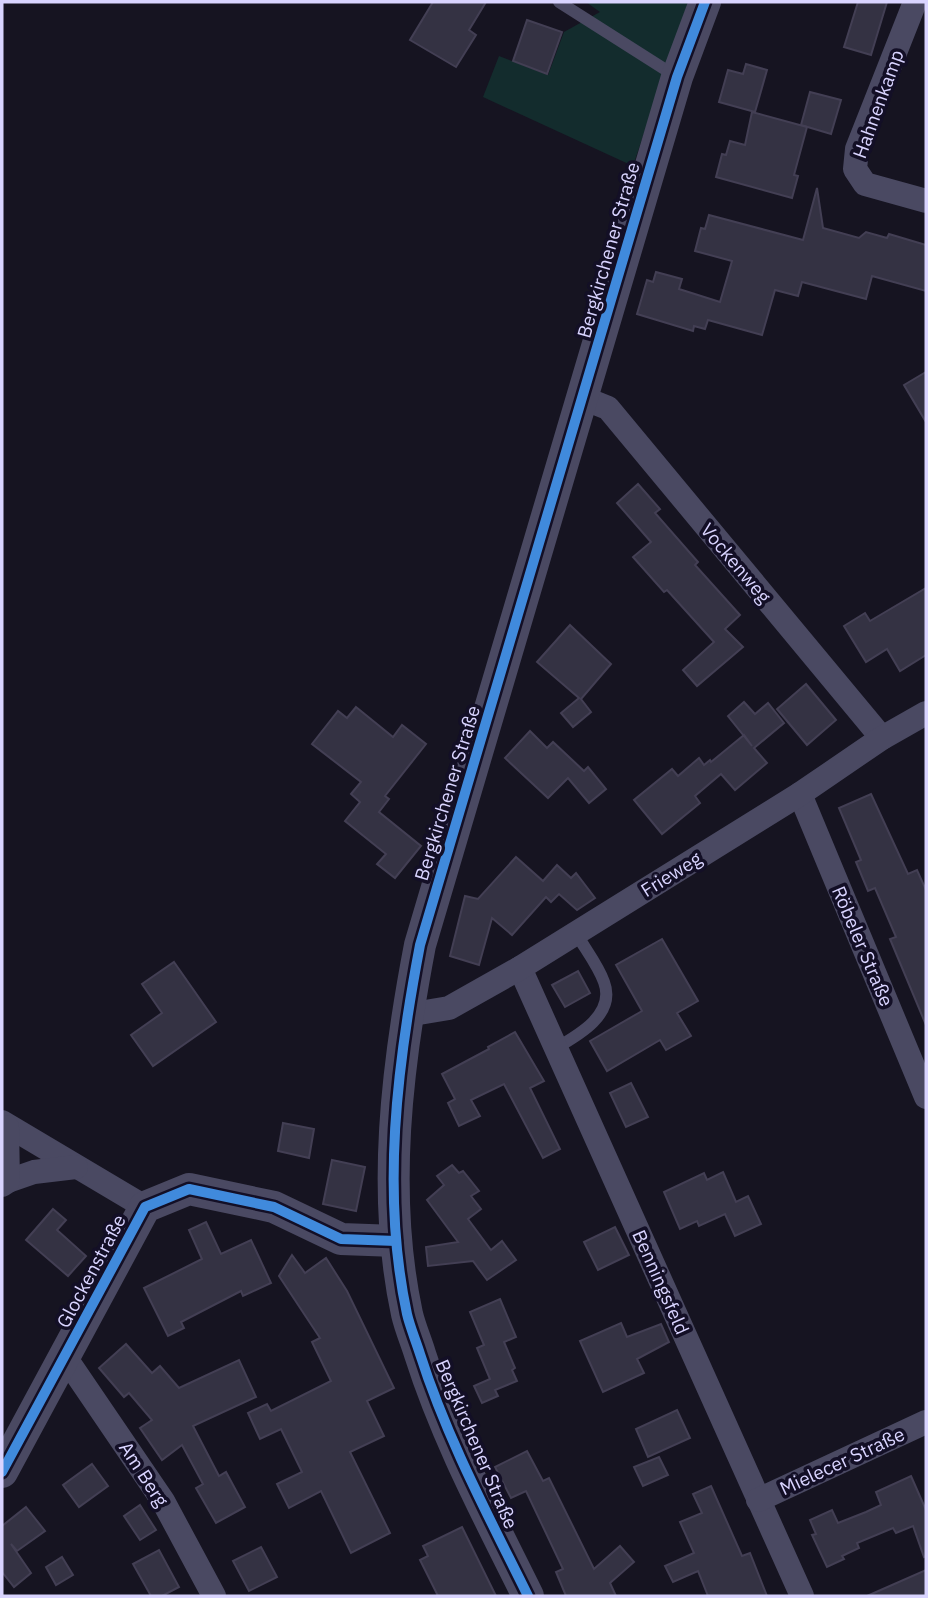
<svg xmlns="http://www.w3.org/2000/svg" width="928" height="1598" viewBox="0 0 928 1598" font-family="'IBM Plex Sans',sans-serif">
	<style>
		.green { fill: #132c2d }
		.building { fill: #343243; stroke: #433f54; stroke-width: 2 }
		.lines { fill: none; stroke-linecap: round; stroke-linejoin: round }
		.service { stroke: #4a4962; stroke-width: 12 }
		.minor { stroke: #4a4962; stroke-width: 24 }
		.tertiary { stroke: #4a4962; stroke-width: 32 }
		.cycleway-casing { stroke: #130f26; stroke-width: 15 }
		.cycleway { stroke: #408adc; stroke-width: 10 }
		.labels { text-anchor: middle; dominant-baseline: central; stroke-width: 7; stroke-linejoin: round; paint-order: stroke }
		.street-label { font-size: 19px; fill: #d9d4ff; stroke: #130f26 }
	</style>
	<rect width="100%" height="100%" fill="#161421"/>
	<path class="green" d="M586 2H688L633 166 483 97 499 56 548 75 564 32 600 12Z"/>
	<g class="building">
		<path d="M433 2H486L469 30 476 35 456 67 410 40Z"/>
		<path d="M858 2H887L871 55 844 47Z"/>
		<path d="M527 20 562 32 547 74 513 61Z"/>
		<path d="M746 64 767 70 755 112 719 102 728 70 743 74Z"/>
		<path d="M810 92 841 100 831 134 801 125Z"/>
		<path d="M752 112 807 127 794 175 798 176 792 198 716 177 722 154 726 155 730 141 745 145Z"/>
		<path d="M817 188 823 228 859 238 866 232 887 238 889 234 926 245V291L872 276 866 299 802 282 798 296 775 290 762 335 708 320 705 329 694 326 693 331 637 314 647 280 653 282 656 272 682 279 679 289 720 302 732 261 695 251 701 228 705 229 709 215 803 240Z"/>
		<path d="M926 372V422L904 385Z"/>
		<path d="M638 484 660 509 655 513 698 562 695 565 740 615 725 629 743 647 697 686 683 670 714 642 667 590 664 592 633 557 651 542 617 503Z"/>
		<path d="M926 588V655L900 671 887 649 866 662 844 626 865 613 870 621Z"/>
		<path d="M570 625 611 664 581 699 591 712 573 727 561 713 579 698 537 662Z"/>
		<path d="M806 684 836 720 807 745 777 709Z"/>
		<path d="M744 702 755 714 768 703 784 723 754 748 767 763 735 790 721 774 695 796 700 803 662 834 634 800 672 769 678 776 699 758 704 765 710 760 711 762 744 735 752 746 728 716Z"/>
		<path d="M356 707 393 737 402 725 426 744 385 796 389 799 379 812 421 846 395 878 377 864 386 854 345 821 360 802 351 794 361 782 312 744 338 711 347 718Z"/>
		<path d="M530 731 547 748 553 742 584 771 588 767 606 789 589 803 568 778 548 798 505 758Z"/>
		<path d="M871 794 908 874 917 870 926 890V1025L890 939 896 937 875 888 868 891 856 862 861 860 839 808Z"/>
		<path d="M516 857 543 881 557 865 571 878 576 873 595 898 577 910 559 894 551 902 546 897 512 935 492 918 479 965 450 956 465 896 478 899Z"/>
		<path d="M662 939 698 1001 677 1013 691 1036 666 1050 660 1040 607 1071 590 1041 642 1011 616 965Z"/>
		<path d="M174 962 216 1022 153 1066 131 1035 162 1013 142 984Z"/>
		<path d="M578 971 590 993 565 1007 552 985Z"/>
		<path d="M515 1032 544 1081 530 1088 560 1149 543 1158 504 1084 471 1100 480 1116 459 1126 448 1103 455 1099 442 1074 489 1049 488 1047Z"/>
		<path d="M631 1083 648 1117 626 1127 610 1093Z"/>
		<path d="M283 1123 314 1129 309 1158 278 1151Z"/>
		<path d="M332 1160 365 1167 356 1211 323 1204Z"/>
		<path d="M452 1165 459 1173 463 1171 479 1191 471 1196 481 1209 468 1219 491 1250 502 1241 516 1260 487 1280 473 1261 428 1266 426 1247 458 1242 427 1200 444 1185 437 1176Z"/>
		<path d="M723 1172 736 1202 748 1196 761 1224 735 1236 725 1214 699 1226 697 1221 680 1229 664 1192 704 1173 707 1180Z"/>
		<path d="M53 1209 66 1220 57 1230 86 1256 68 1276 26 1240Z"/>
		<path d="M206 1222 221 1254 251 1240 271 1283 243 1296 241 1291 181 1322 184 1328 168 1336 144 1288 202 1259 189 1230Z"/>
		<path d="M615 1227 629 1255 598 1270 584 1242Z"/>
		<path d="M292 1255 305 1273 326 1258 347 1291 394 1388 367 1401 384 1436 350 1452 390 1533 351 1553 321 1491 289 1508 277 1484 302 1472 281 1429 260 1439 248 1413 267 1404 271 1411 331 1381 312 1342 320 1338 279 1276Z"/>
		<path d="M500 1299 516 1337 504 1342 515 1368 512 1370 517 1381 495 1390 498 1396 482 1403 474 1386 490 1379 477 1348 484 1345 470 1312Z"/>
		<path d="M621 1323 627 1337 661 1324 669 1342 637 1359 644 1373 603 1392 580 1341Z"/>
		<path d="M126 1344 152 1373 160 1366 179 1388 239 1360 256 1397 193 1426 219 1476 226 1472 245 1507 216 1523 196 1488 203 1484 182 1445 162 1460 140 1428 152 1420 129 1393 124 1397 99 1368Z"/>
		<path d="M677 1410 690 1438 648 1457 636 1429Z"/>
		<path d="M527 1451 543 1481 549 1478 594 1569 620 1546 634 1562 610 1583 616 1596H566L556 1572 563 1569 526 1491 511 1498 495 1467Z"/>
		<path d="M659 1457 668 1475 643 1486 634 1467Z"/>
		<path d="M92 1464 108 1486 79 1507 63 1485Z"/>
		<path d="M911 1476 926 1510V1556L924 1557 913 1526 896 1533 893 1528 857 1543 859 1548 842 1556 844 1559 827 1567 812 1535 816 1534 810 1520 832 1510 838 1523 866 1512 881 1505 876 1492Z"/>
		<path d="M711 1486 742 1556 750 1553 767 1596H708L698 1571 673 1582 665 1566 694 1553 680 1522 702 1513 693 1494Z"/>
		<path d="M140 1505 156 1530 140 1540 124 1516Z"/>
		<path d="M26 1507 45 1531 17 1551 11 1544 31 1573 14 1587 2 1572V1526Z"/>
		<path d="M462 1527 496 1596H438L420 1560 428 1556 423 1546Z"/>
		<path d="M261 1547 277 1577 249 1591 233 1561Z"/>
		<path d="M159 1550 179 1587 162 1596H151L133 1564Z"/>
		<path d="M62 1557 73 1575 56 1585 46 1567Z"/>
		<path d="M926 1570V1596H867Z"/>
	</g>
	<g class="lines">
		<g class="service">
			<path d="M559 2 677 77"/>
			<path d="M556 1048C579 1035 616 1014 604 982 598 965 585 949 576 933"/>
		</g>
		<g class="minor">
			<path d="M915 2 857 149 855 169 865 184 926 201"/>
			<path d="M583 398 608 408 882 738"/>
			<path d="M800 794 926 1097"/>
			<path d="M520 968 802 1596"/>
			<path d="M407 1015 449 1008 520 968 800 794 882 738 926 713"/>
			<path d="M2 1122 145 1207"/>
			<path d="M8 1181 34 1172 76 1167"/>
			<path d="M2 1185 8 1181 7 1127"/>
			<path d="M65 1357 163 1501 214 1596"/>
			<path d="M758 1500 926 1422"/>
		</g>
		<g class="tertiary">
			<path d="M2 1472 145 1207 189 1189 274 1207 341 1239 396 1241"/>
			<path d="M528 1596C489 1517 447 1439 420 1354 416 1341 410 1327 407 1314 381 1193 397 1065 420 945L677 77 705 2"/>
		</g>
		<g class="cycleway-casing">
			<g id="cycleway">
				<path d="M2 1472 145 1207 189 1189 274 1207 341 1239 396 1241"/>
				<path d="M528 1596C489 1517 447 1439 420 1354 416 1341 410 1327 407 1314 381 1193 397 1065 420 945L677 77 705 2"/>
			</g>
		</g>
		<use href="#cycleway" class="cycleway"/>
	</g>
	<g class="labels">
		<g class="street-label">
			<text transform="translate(878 104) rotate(-70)">Hahnenkamp</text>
			<text transform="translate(608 250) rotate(-74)">Bergkirchener Straße</text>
			<text transform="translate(736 563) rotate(50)">Vockenweg</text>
			<text transform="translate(447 793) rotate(-73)">Bergkirchener Straße</text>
			<text transform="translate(671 874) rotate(-32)">Frieweg</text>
			<text transform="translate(863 946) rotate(67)">Röbeler Straße</text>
			<text transform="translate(91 1271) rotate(-62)">Glockenstraße</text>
			<text transform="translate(661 1282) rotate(66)">Benningsfeld</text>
			<text transform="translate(477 1444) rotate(67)">Bergkirchener Straße</text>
			<text transform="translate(842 1461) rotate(-25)">Mielecer Straße</text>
			<text transform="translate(144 1474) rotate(57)">Am Berg</text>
		</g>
	</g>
	<rect width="928" height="1598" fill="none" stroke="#d9d4ff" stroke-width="7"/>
</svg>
